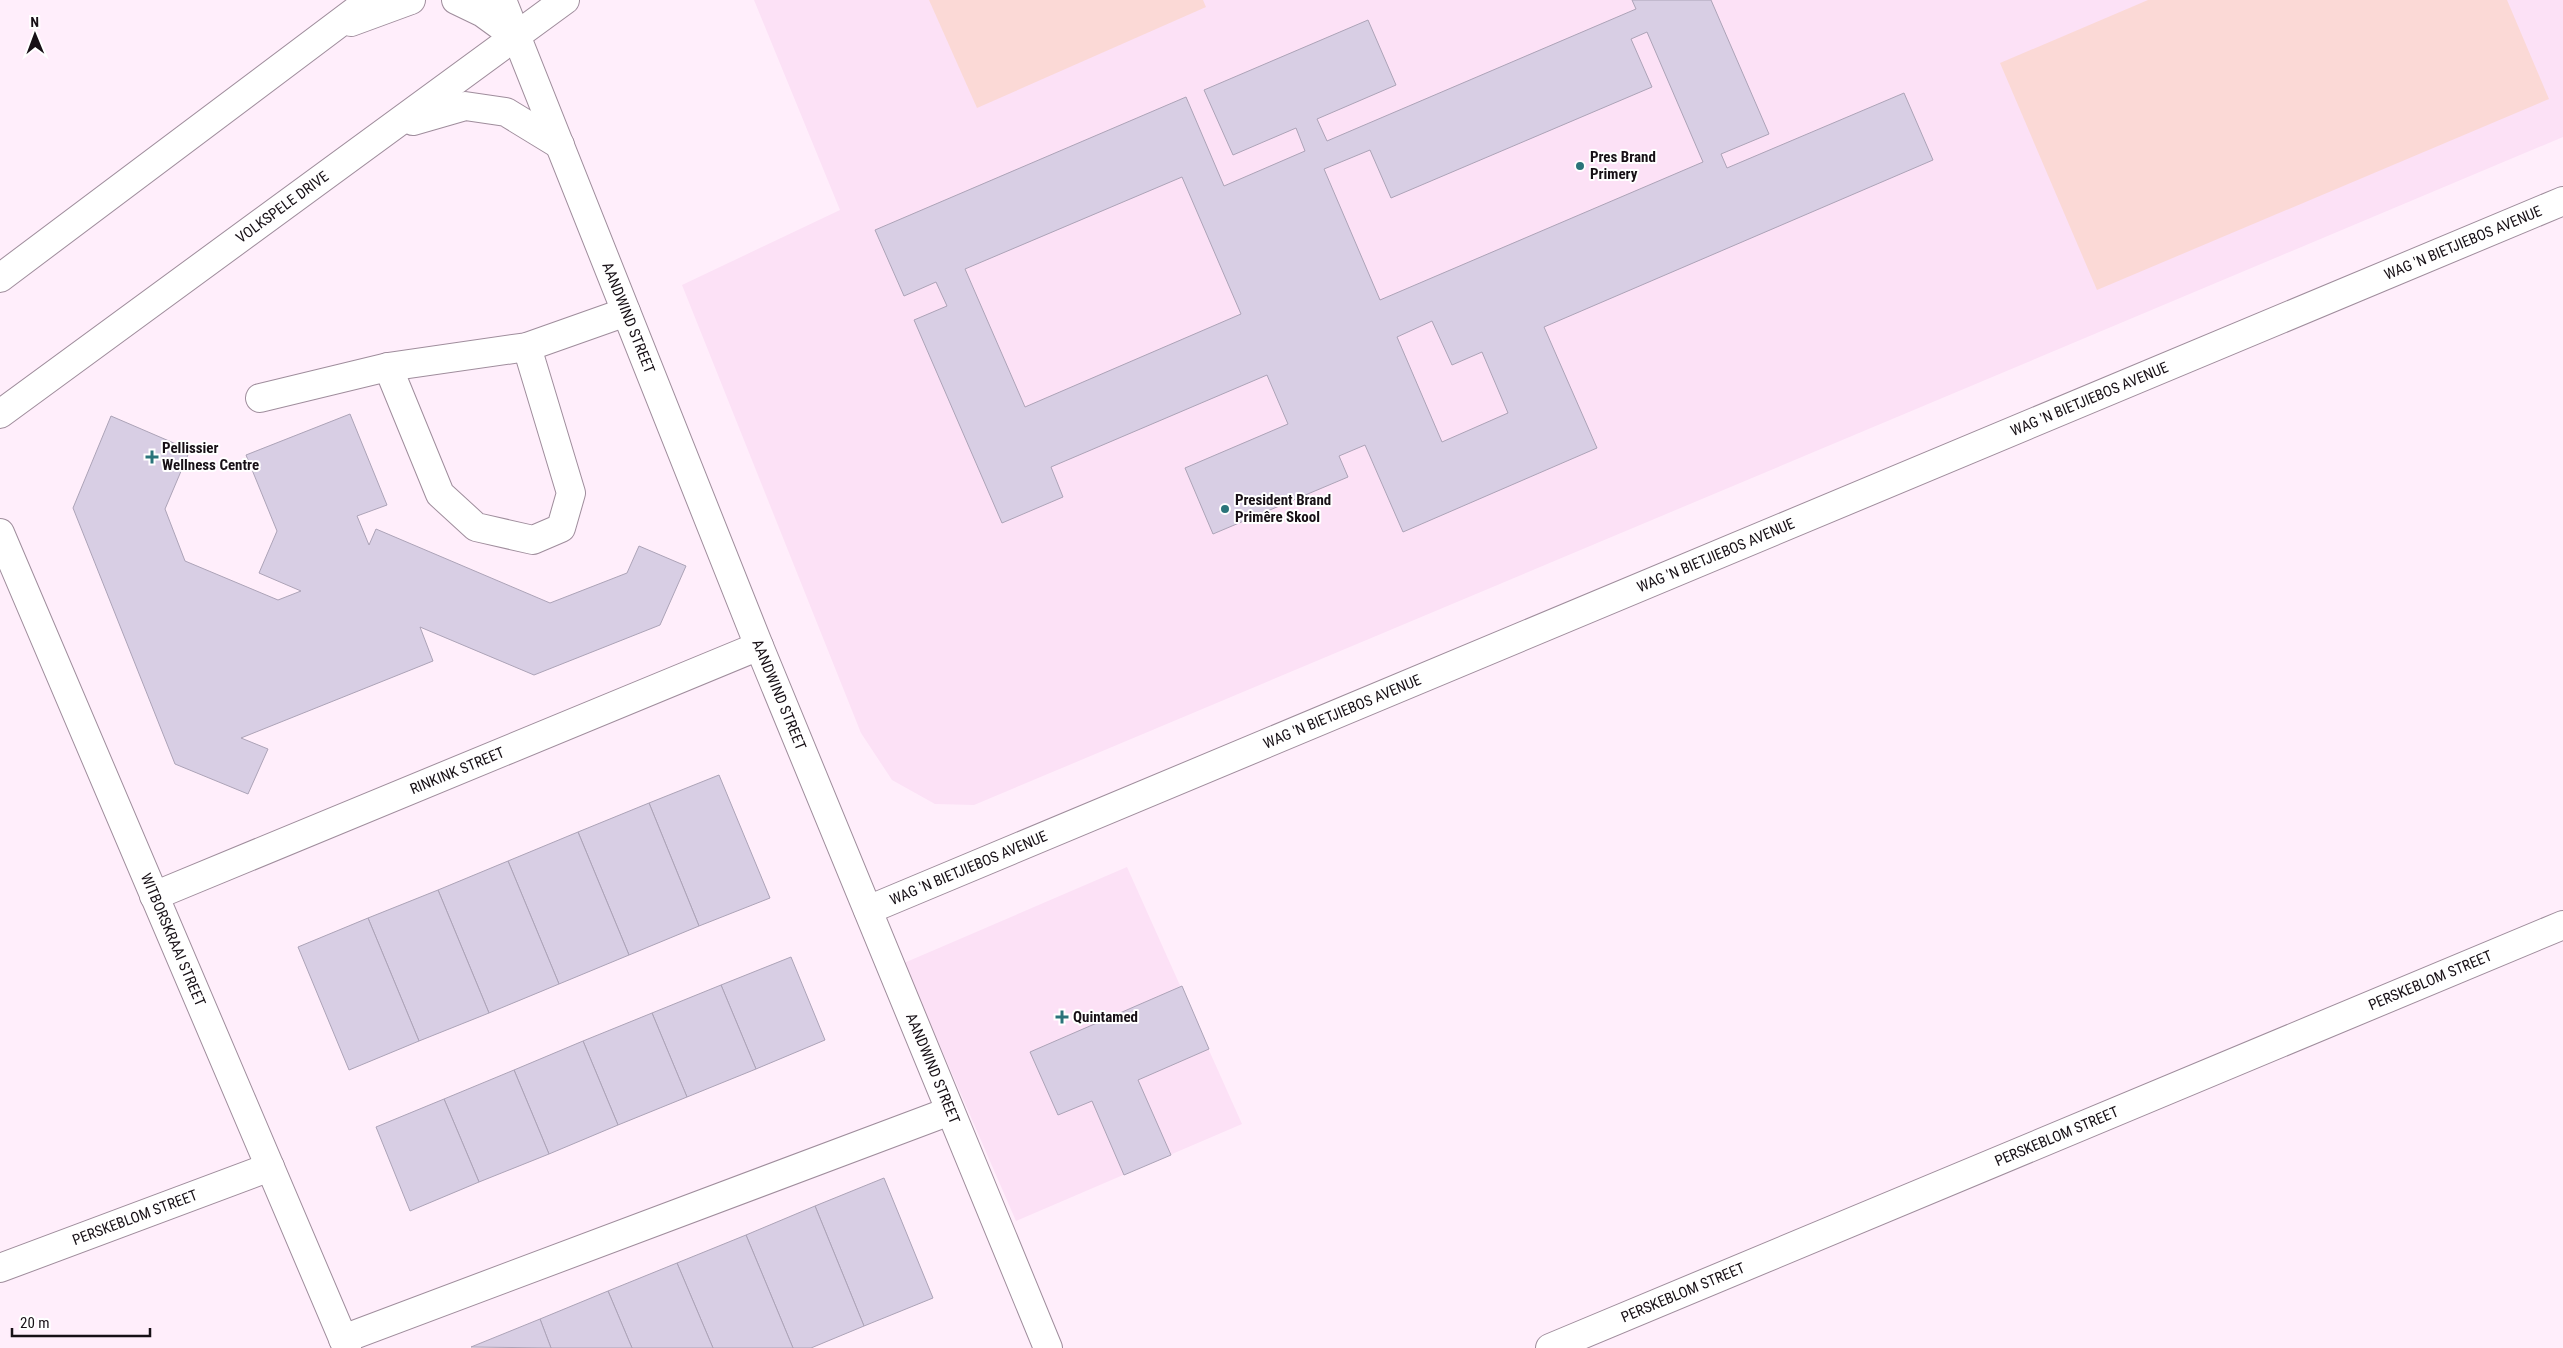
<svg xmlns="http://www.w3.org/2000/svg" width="2563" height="1348" viewBox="0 0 2563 1348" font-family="'Roboto Condensed',sans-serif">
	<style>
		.built { fill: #fce1f6 }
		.garden { fill: #fbd9d6 }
		.building { fill: #d8cee4; stroke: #aca3b7; fill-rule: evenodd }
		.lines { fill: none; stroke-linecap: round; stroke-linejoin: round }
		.minor-casing { stroke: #9f8d9c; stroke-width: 30 }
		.minor { stroke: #fff; stroke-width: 28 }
		.poi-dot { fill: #2a747a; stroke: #fff; stroke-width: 2 }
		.labels { text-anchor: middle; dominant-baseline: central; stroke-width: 4; stroke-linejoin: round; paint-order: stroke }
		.poi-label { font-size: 15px; font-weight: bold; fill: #171016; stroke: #fff; text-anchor: start }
		.street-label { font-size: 15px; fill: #171016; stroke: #fff }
	</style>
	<rect width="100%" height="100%" fill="#ffeefb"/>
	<g class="built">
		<path d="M754 0H2563V137L974 805 935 804 892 780 861 733 682 285 840 210Z"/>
		<path d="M1127 867 1242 1124 1016 1221 904 963Z"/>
	</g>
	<g class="garden">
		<path d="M929 0H1203L1206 7 977 108Z"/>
		<path d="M2148 0H2507L2549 99 2097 290 2000 63Z"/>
	</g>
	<g class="building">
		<path d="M1632 0H1711L1769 134 1721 154 1727 168 1904 93 1933 160 1544 327 1597 448 1403 532 1365 445 1339 456 1348 477 1213 534 1185 468 1288 424 1267 375 1051 467 1063 497 1002 523 914 320 947 306 936 282 904 296 875 230 1186 97 1224 186 1305 151 1296 128 1233 155 1204 90 1368 20 1396 85 1317 119 1327 141 1636 9ZM1647 32 1703 162 1380 300 1324 169 1370 150 1391 198 1652 87 1631 39ZM1182 177 1241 314 1025 407 965 269ZM1432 321 1452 365 1482 352 1508 413 1442 442 1397 337Z"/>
		<path d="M350 414 387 505 357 516 369 545 376 529 550 603 627 573 639 546 686 566 660 625 534 675 420 627 433 661 241 738 268 749 248 794 175 764 73 508 111 416 190 450 165 509 185 561 278 600 301 591 259 573 277 531 246 455Z"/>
		<path d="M719 775 770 898 699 926 649 803Z"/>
		<path d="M649 803 699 926 629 955 578 832Z"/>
		<path d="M578 832 629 955 559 984 508 861Z"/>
		<path d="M508 861 559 984 489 1013 438 890Z"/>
		<path d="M438 890 489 1013 419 1041 368 918Z"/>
		<path d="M368 918 419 1041 349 1070 298 947Z"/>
		<path d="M791 957 825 1040 756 1069 721 985Z"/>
		<path d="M721 985 756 1069 687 1097 652 1013Z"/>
		<path d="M1182 986 1209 1049 1138 1080 1171 1155 1124 1175 1092 1101 1058 1115 1030 1052Z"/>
		<path d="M652 1013 687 1097 618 1125 583 1041Z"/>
		<path d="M583 1041 618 1125 549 1154 514 1070Z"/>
		<path d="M514 1070 549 1154 479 1182 444 1099Z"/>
		<path d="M444 1099 479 1182 410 1211 376 1127Z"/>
		<path d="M884 1178 933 1298 864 1326 815 1206Z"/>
		<path d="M815 1206 864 1326 811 1348H793L746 1235Z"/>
		<path d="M746 1235 793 1348H713L677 1263Z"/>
		<path d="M677 1263 713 1348H632L608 1291Z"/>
		<path d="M608 1291 632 1348H551L540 1319Z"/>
		<path d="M540 1319 551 1348 471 1347Z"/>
	</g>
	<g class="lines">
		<g class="minor-casing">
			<g id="minor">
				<path d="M456 0 483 13 516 37"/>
				<path id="s1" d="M502 0 759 646 1048 1348"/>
				<path d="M351 22 411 0"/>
				<path d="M413 121 465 106 506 112 560 145"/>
				<path d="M0 278 370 0"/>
				<path d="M388 367 440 494 476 527 533 540 561 528 571 493 527 347"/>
				<path d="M260 398 388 367 527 347 626 312"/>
				<path id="s2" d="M0 414 565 0"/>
				<path id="s3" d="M0 533 347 1348"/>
				<path id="s4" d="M154 896 759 646"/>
				<path id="s5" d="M868 910 2563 201"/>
				<path id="s6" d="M0 1268 270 1167"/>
				<path d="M343 1339 950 1111"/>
				<path id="s7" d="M1550 1348 2563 925"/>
			</g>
		</g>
		<use href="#minor" class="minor"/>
	</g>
	<g class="poi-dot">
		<circle cx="1580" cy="166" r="5"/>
		<path d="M149.5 449.5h5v5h5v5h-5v5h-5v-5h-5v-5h5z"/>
		<circle cx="1225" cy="509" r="5"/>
		<path d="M1059.5 1009.5h5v5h5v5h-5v5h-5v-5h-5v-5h5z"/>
	</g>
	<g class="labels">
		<g class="poi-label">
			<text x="1590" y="157">Pres Brand<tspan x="1590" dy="17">Primery</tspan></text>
			<text x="162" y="448">Pellissier<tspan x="162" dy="17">Wellness Centre</tspan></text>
			<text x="1235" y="500">President Brand<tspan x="1235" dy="17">Primêre Skool</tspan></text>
			<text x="1073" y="1017">Quintamed</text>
		</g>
		<g class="street-label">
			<text stroke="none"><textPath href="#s2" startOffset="350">VOLKSPELE DRIVE</textPath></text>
			<text stroke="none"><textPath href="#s5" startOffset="1729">WAG 'N BIETJIEBOS AVENUE</textPath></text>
			<text stroke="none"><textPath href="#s1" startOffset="342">AANDWIND STREET</textPath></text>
			<text stroke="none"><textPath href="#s5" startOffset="1324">WAG 'N BIETJIEBOS AVENUE</textPath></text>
			<text stroke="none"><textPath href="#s5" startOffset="919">WAG 'N BIETJIEBOS AVENUE</textPath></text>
			<text stroke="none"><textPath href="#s1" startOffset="748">AANDWIND STREET</textPath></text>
			<text stroke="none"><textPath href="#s5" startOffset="514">WAG 'N BIETJIEBOS AVENUE</textPath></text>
			<text stroke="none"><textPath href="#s4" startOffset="328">RINKINK STREET</textPath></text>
			<text stroke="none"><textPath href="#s5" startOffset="109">WAG 'N BIETJIEBOS AVENUE</textPath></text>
			<text stroke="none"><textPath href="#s3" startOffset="442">WITBORSKRAAI STREET</textPath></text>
			<text stroke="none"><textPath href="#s7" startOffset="954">PERSKEBLOM STREET</textPath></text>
			<text stroke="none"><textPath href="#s1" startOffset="1152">AANDWIND STREET</textPath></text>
			<text stroke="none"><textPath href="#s7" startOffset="549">PERSKEBLOM STREET</textPath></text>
			<text stroke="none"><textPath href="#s6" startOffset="144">PERSKEBLOM STREET</textPath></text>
			<text stroke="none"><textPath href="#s7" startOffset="144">PERSKEBLOM STREET</textPath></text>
		</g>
	</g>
	<g transform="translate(35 35) rotate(359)" stroke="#ffffff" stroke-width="4" paint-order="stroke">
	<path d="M0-4L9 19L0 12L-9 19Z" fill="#171016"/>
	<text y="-8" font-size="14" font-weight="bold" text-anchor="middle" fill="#171016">N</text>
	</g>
	<path d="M12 1328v8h138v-8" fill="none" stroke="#171016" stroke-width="2.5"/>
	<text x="20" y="1328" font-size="15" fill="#171016" stroke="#ffffff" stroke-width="4" paint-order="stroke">20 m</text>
</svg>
